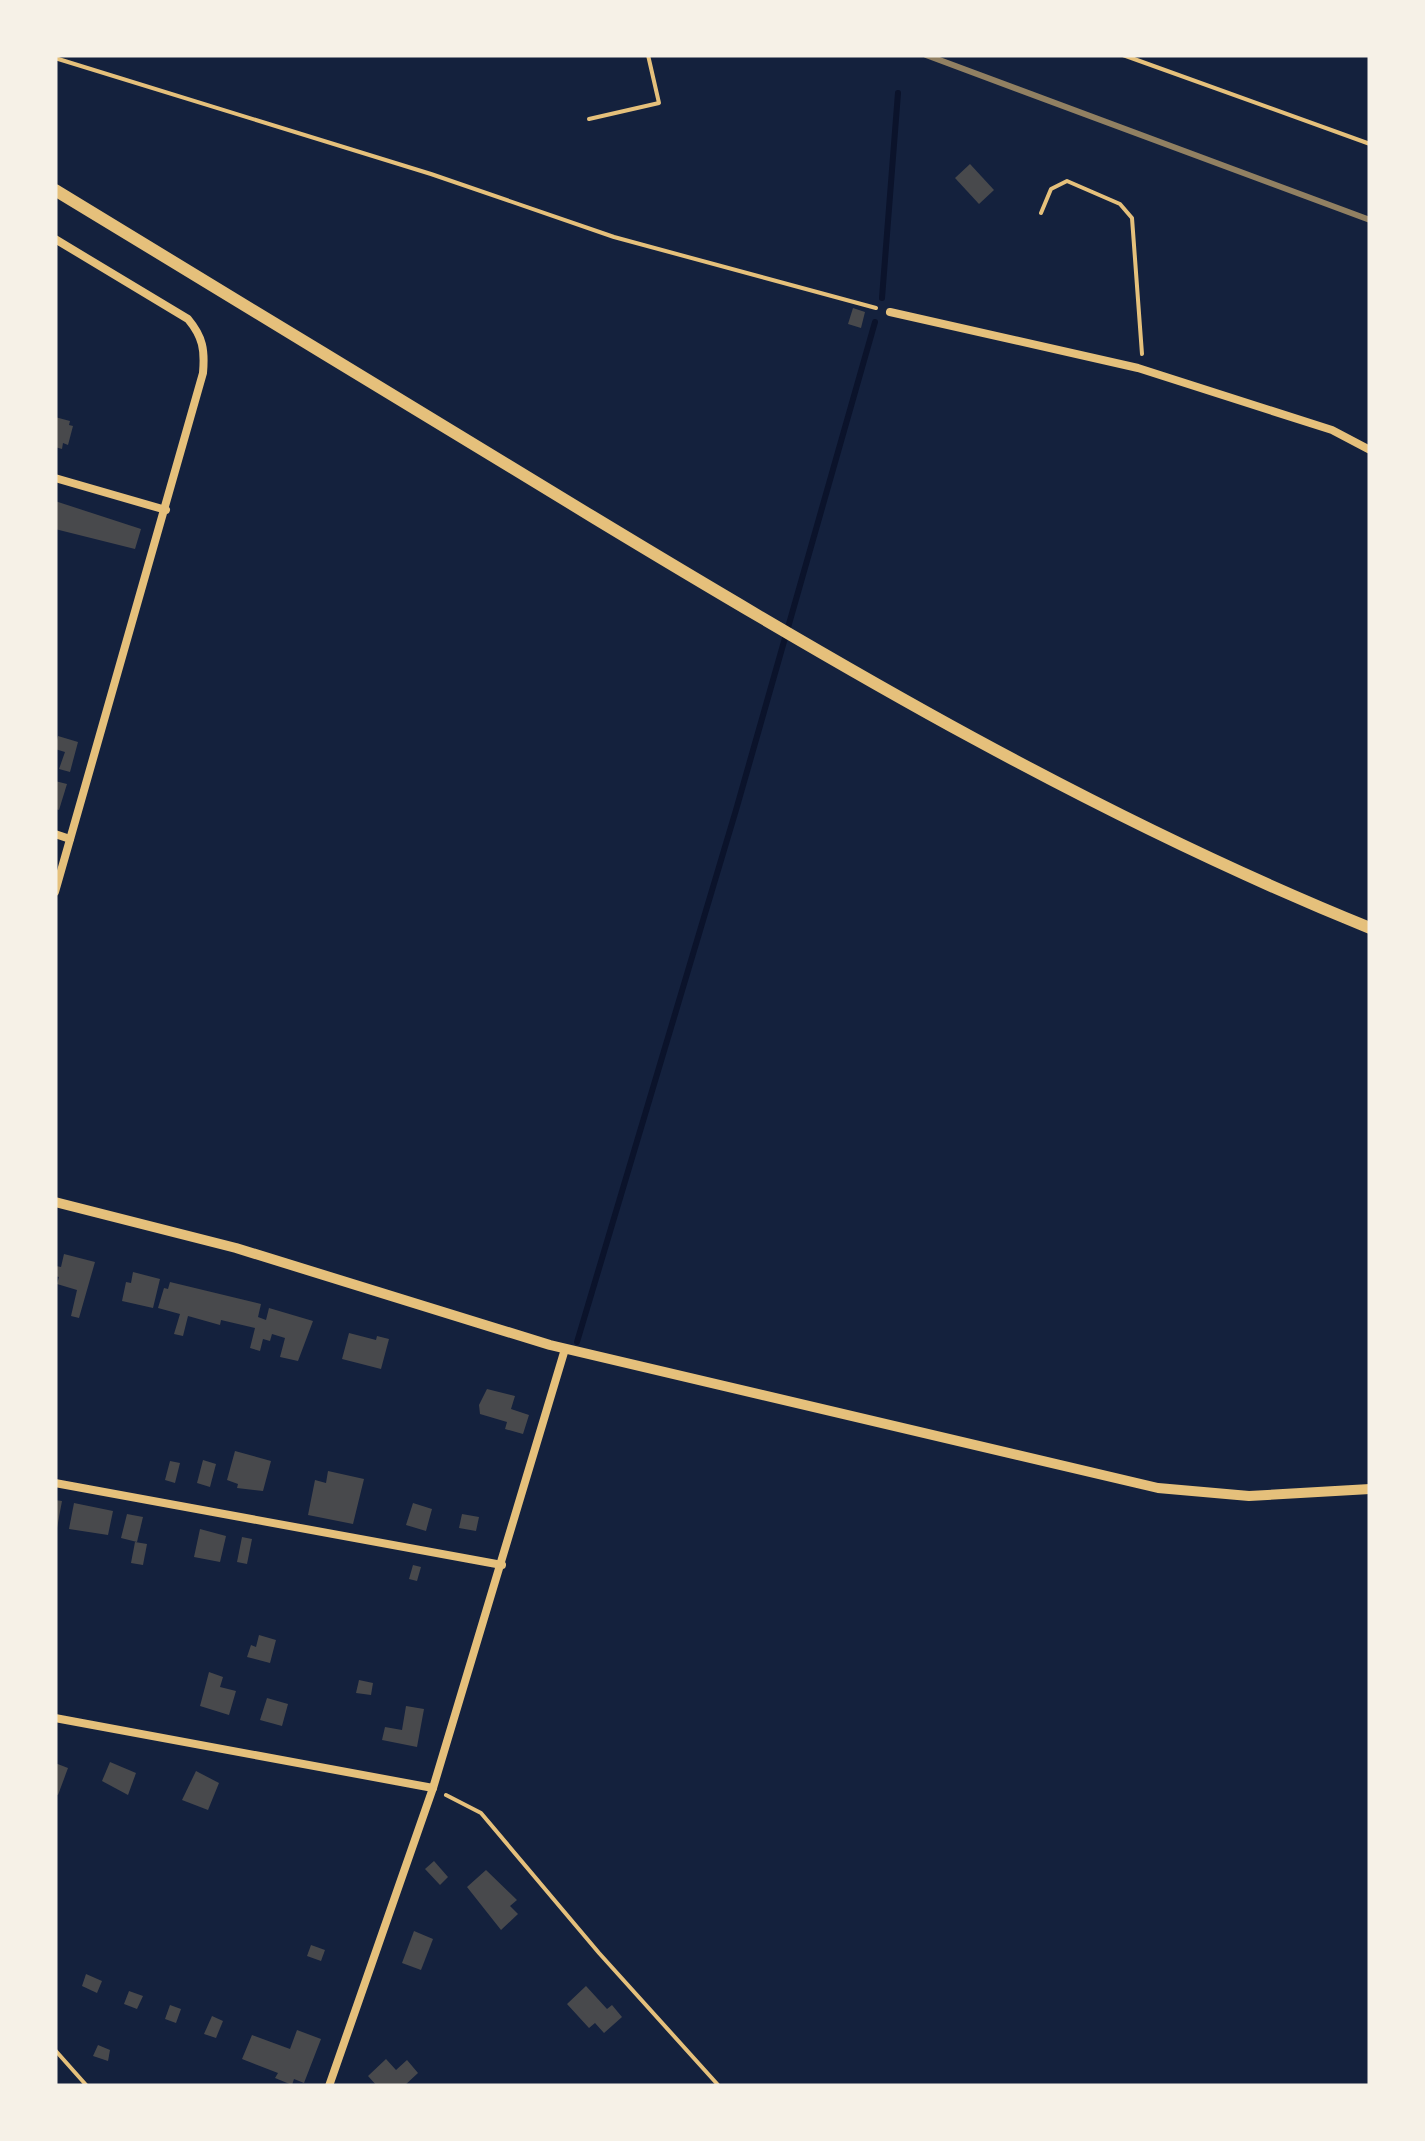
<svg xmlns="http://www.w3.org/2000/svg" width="1425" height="2141" viewBox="0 0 1425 2141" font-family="Bitter,serif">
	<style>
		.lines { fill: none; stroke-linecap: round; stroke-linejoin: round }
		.stream { stroke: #0b132b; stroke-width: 6 }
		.building { fill: #48494c }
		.path { stroke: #e5c07b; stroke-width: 4 }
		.service { stroke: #e5c07b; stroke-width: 4 }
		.minor { stroke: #e5c07b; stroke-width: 8 }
		.tertiary { stroke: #e5c07b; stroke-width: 10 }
		.primary { stroke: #e5c07b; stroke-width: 12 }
		.rail { stroke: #918062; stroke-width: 6 }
	</style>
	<rect width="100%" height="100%" fill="#14213d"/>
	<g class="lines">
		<g class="stream">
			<path d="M882 298 898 93"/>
			<path d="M577 1342 736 810 875 322"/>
		</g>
	</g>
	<g class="building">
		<path d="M970 164 994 190 979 204 955 178Z"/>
		<path d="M853 308 865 312 861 328 848 324Z"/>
		<path d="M55 417 70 421 69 425 73 426 68 445 63 443 62 449 55 447Z"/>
		<path d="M55 501 141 529 135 549 55 529Z"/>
		<path d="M58 736 78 742 70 772 59 769 65 752 55 749Z"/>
		<path d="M55 781 67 784 59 810 55 809Z"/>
		<path d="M64 1254 95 1262 79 1318 71 1316 77 1290 57 1284 59 1277 55 1276V1270L56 1266 61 1267Z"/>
		<path d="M133 1272 160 1279 153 1308 122 1301 126 1282 131 1283Z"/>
		<path d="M170 1282 261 1304 258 1317 266 1320 269 1308 313 1321 298 1361 280 1357 285 1338 272 1334 270 1341 263 1339 260 1351 250 1348 255 1328 221 1320 220 1325 188 1316 183 1336 174 1334 180 1314 158 1308 164 1288 168 1289Z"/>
		<path d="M349 1333 376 1340 377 1336 389 1339 381 1369 342 1359Z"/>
		<path d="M487 1389 515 1396 511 1409 529 1415 523 1434 505 1429 507 1422 480 1414 479 1405Z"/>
		<path d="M235 1451 271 1461 263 1491 237 1488 238 1484 227 1480Z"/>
		<path d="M203 1460 216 1464 210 1487 197 1483Z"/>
		<path d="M170 1461 180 1463 175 1483 165 1480Z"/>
		<path d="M328 1471 364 1479 353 1524 308 1515 315 1480 326 1483Z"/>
		<path d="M55 1500 62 1501 57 1528H55Z"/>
		<path d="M74 1503 113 1511 108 1535 69 1529Z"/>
		<path d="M413 1503 432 1509 426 1531 406 1525Z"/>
		<path d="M127 1514 143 1517 137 1542 121 1538Z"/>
		<path d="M462 1514 479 1517 476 1531 459 1528Z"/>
		<path d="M200 1529 226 1536 220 1562 194 1557Z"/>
		<path d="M242 1537 252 1539 247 1564 237 1562Z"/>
		<path d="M135 1542 147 1544 143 1565 131 1563Z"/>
		<path d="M413 1565 421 1567 417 1581 409 1579Z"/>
		<path d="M259 1635 276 1640 270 1663 247 1657 251 1645 256 1647Z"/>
		<path d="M209 1672 223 1677 220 1687 236 1691 229 1715 200 1706Z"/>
		<path d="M359 1680 373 1683 371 1695 356 1693Z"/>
		<path d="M267 1698 288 1704 282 1726 260 1720Z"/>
		<path d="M406 1706 424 1709 417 1747 382 1740 385 1727 402 1730Z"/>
		<path d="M110 1762 136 1773 128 1795 102 1781Z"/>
		<path d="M55 1763 68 1768 58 1795 55 1794Z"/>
		<path d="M196 1771 219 1783 208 1810 182 1800Z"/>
		<path d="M434 1861 448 1877 440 1885 425 1869Z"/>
		<path d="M486 1870 517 1900 510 1906 518 1914 501 1930 467 1887Z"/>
		<path d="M414 1931 433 1939 421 1970 402 1963Z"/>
		<path d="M311 1945 325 1950 321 1961 307 1956Z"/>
		<path d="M86 1974 102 1981 97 1993 82 1986Z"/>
		<path d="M586 1986 607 2009 612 2005 622 2017 604 2033 595 2023 589 2028 567 2004Z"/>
		<path d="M129 1991 143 1996 137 2009 124 2004Z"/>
		<path d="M170 2005 181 2009 176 2023 165 2019Z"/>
		<path d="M212 2016 223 2021 216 2038 204 2034Z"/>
		<path d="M297 2030 321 2039 304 2083 294 2079 292 2085 275 2078 278 2073 242 2059 252 2035 290 2049Z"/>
		<path d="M98 2045 110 2050 108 2061 93 2056Z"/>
		<path d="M386 2059 396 2070 407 2060 418 2073 404 2086H377L368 2076Z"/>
	</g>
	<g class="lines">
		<g class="path">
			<path d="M1123 55 1370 144"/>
			<path d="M55 58 431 174 614 237 876 308"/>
			<path d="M1041 213 1051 189 1067 181 1120 204 1132 218 1142 354"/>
			<path d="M446 1795 481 1813 599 1953 719 2086"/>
			<path d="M55 2050 87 2086"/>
		</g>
		<path class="service" d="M589 119 659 103 648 55"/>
		<g class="minor">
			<path d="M55 239 188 319C203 337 205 350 203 373L55 892"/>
			<path d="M890 312 1138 368 1332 430 1370 450"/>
			<path d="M55 478 166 510"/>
			<path d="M55 834 70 839"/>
			<path d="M55 1483 502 1565"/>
			<path d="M55 1718 433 1788"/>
			<path d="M329 2086 433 1788 565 1349"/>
		</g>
		<path class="tertiary" d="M55 1202 236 1248 550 1345 1158 1488 1249 1496 1370 1489"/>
		<path class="primary" d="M55 190C234 299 414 408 593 517 844 669 1098 818 1370 928"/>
		<path class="rail" d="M926 55 1370 220"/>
	</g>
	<rect width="1425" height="2141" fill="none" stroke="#f6f1e7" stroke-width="115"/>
</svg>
